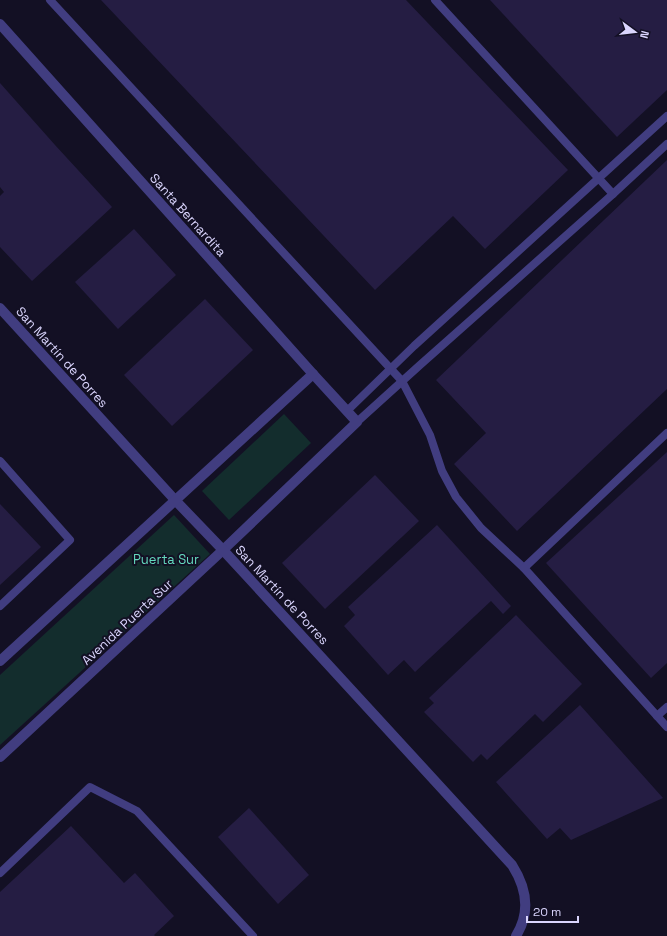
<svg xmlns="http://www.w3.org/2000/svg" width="667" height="936" viewBox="0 0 667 936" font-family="'Space Grotesk',sans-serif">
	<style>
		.green { fill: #132d2d }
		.building { fill: #251d43 }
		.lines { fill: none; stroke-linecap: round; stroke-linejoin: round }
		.service { stroke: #413d80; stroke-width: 8 }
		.minor { stroke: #413d80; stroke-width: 10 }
		.labels { text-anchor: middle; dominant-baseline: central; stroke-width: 4; stroke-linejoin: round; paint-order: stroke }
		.street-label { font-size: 13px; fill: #dad5fd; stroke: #131024 }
		.park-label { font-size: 13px; fill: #64d9be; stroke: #131024 }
	</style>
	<rect width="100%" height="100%" fill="#131024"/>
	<g class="green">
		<path d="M284 414 311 443 229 520 202 491Z"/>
		<path d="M174 515 210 554 0 745V675Z"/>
	</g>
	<g class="building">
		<path d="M101 0H406L568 170 485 249 453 216 375 290Z"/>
		<path d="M490 0H667V90L617 137Z"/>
		<path d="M0 83 55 145 112 207 32 281 0 247V196L4 192 0 187Z"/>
		<path d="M667 160V389L517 531 454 464 486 433 436 380Z"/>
		<path d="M134 229 176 275 118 329 75 282Z"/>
		<path d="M205 299 253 350 172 426 124 375Z"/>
		<path d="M667 452V663L651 678 546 563Z"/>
		<path d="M375 475 419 521 325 609 282 563Z"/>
		<path d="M0 504 41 547 0 585Z"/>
		<path d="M437 525 511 606 503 614 491 601 415 672 404 660 388 675 344 626 355 615 348 607Z"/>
		<path d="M516 615 582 684 543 722 535 714 487 760 481 754 473 762 424 712 434 703 429 698Z"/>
		<path d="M580 705 663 798 571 840 560 828 547 839 496 782Z"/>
		<path d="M249 808 309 875 278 904 218 837Z"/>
		<path d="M71 826 124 883 135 873 174 916 154 935 155 936H0V892Z"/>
	</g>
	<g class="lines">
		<g class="service">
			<path d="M50 0 402 381 430 435 442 471 456 497 481 528 524 568 667 727"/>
			<path d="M435 0 613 194"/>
			<path d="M347 411 414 346 667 116"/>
			<path d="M357 422 420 365 613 194 667 144"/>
			<path d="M0 461 70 540 0 606"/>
			<path d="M524 568 667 433"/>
			<path d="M657 716 667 707"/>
			<path d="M0 873 90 787 137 811 253 936"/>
		</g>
		<g class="minor">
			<path d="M0 24 313 374 357 422 223 550 0 757"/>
			<path d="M0 308 175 500 223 550 512 865C526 887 531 912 516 936"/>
			<path d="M0 661 313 374"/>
		</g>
	</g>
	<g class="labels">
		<g class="street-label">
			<text transform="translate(188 215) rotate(48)">Santa Bernardita</text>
			<text transform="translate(62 357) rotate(48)">San Martín de Porres</text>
			<text transform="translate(282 595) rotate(47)">San Martín de Porres</text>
			<text transform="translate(127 622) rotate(-43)">Avenida Puerta Sur</text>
		</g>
		<g class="park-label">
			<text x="166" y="559">Puerta Sur</text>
		</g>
	</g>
	<g transform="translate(635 32) rotate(105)" stroke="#131024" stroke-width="3" paint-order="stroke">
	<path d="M0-3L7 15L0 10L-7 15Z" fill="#dad5fd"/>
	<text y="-6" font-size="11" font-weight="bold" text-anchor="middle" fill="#dad5fd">N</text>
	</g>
	<path d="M527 916v6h51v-6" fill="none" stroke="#dad5fd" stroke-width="2"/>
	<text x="533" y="916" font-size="12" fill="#dad5fd" stroke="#131024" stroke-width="3" paint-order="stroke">20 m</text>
</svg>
